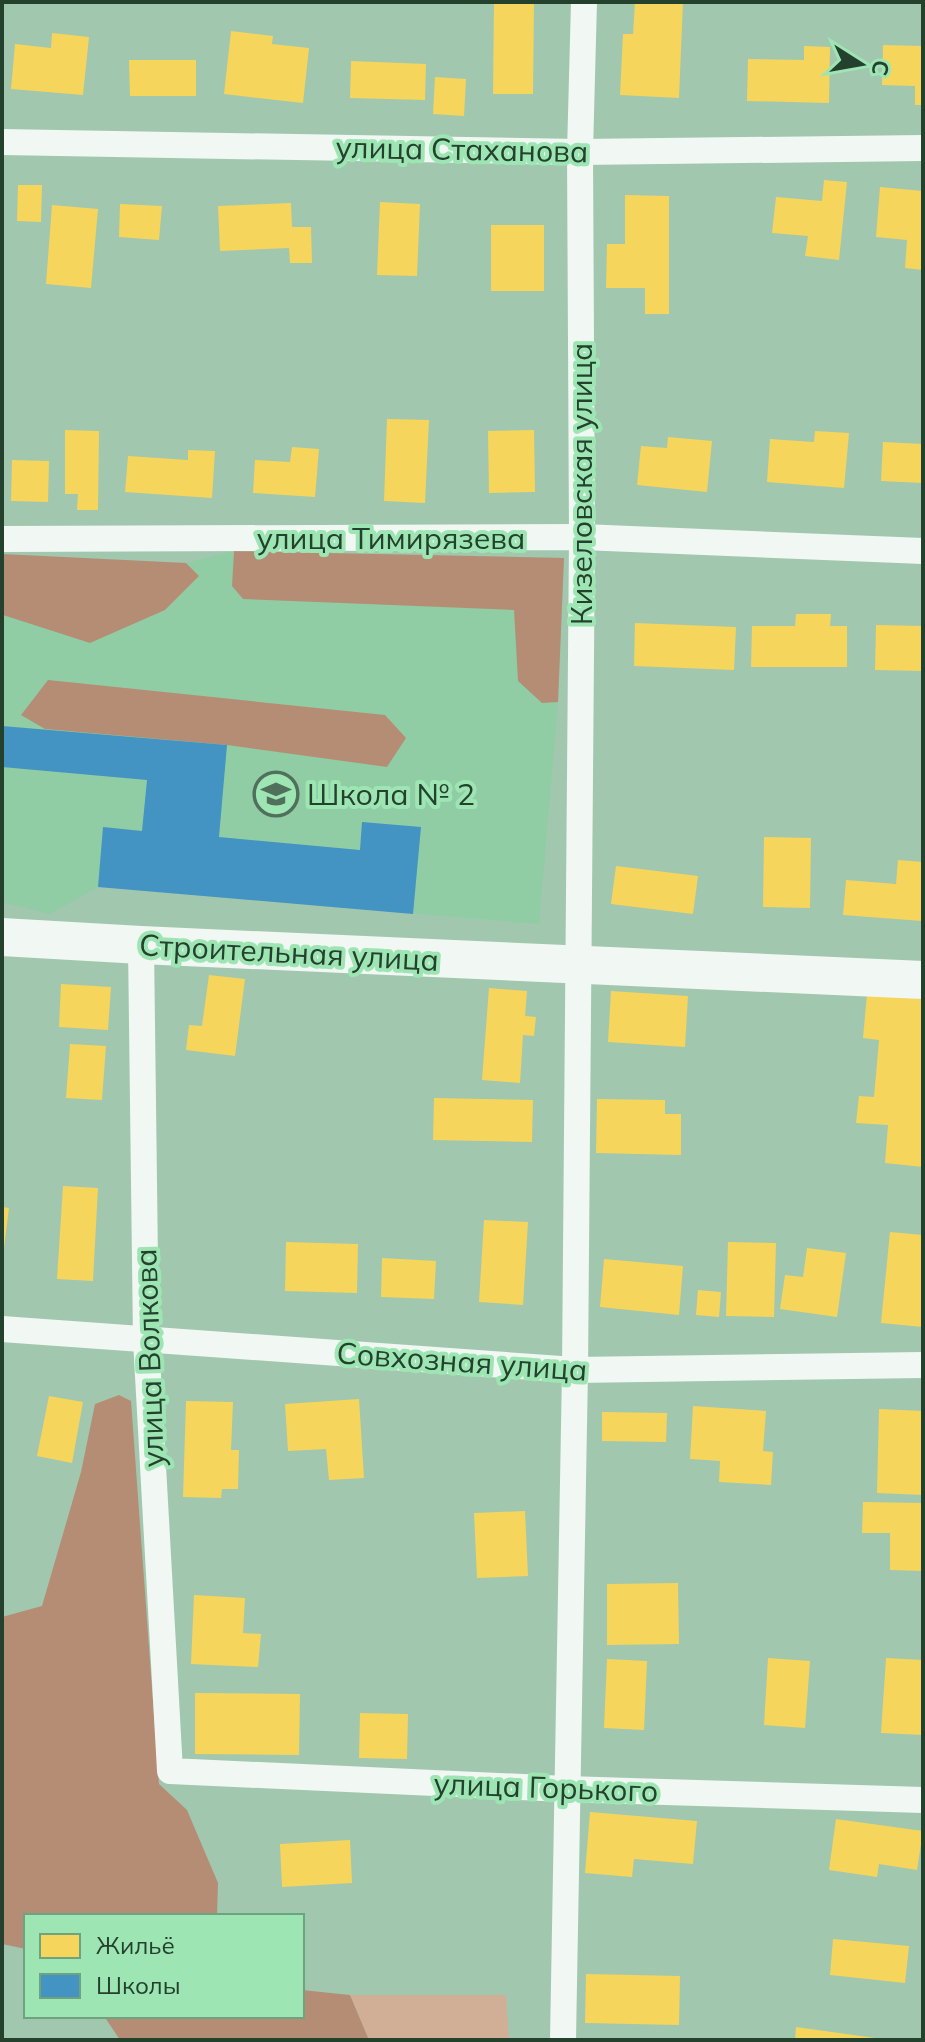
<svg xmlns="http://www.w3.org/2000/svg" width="925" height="2042" viewBox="0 0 925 2042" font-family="Mulish,sans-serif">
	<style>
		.built { fill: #90cda5 }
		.green { fill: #d1af97 }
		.forest { fill: #b58d75 }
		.homes { fill: #f6d55c }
		.schools { fill: #4393c3 }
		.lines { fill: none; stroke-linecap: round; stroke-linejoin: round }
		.street { stroke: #f1f7f3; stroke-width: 26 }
		.secondary { stroke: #f1f7f3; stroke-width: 38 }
		.labels { text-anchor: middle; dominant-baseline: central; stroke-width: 8; stroke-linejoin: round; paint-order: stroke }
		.street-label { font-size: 30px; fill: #24412e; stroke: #9ee5b4 }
		.poi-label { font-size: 30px; fill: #24412e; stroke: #9ee5b4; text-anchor: start }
	</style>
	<rect width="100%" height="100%" fill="#a1c7ae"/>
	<path class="built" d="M234 551 564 558 558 702 539 924 98 887 50 914 2 902V554L186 563Z"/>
	<path class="green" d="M350 1995H506L509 2040H369Z"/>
	<g class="forest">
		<path d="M234 551 564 558 558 702 542 703 518 681 514 610 243 599 232 586Z"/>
		<path d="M2 554 186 563 199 576 165 610 90 643 3 615Z"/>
		<path d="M48 680 385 715 406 738 387 767 227 745 45 729 21 715Z"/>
		<path d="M119 1395 131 1401 159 1784 187 1810 218 1883 217 1916H26V1949L2 1944V1617L42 1606 81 1472 95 1404Z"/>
		<path d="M302 1990 350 1995 369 2040H120L104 2016H302Z"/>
	</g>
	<g class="homes">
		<path d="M494 2H534L533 94H493Z"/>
		<path d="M635 2H683L679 98 620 95 623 34H633Z"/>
		<path d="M231 31 273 36 272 44 309 48 303 103 224 94Z"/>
		<path d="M52 33 89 37 83 95 11 89 15 44 51 48Z"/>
		<path d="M883 45 923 46V105H915V86L882 85Z"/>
		<path d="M804 46 830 47 829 103 747 101 748 59 804 60Z"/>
		<path d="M129 60H196V96H130Z"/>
		<path d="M351 61 426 64 425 100 350 98Z"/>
		<path d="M435 77 466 79 464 116 433 114Z"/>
		<path d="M824 180 847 182 839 260 805 256 808 236 772 233 776 197 822 201Z"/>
		<path d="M18 185H42L41 222 17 221Z"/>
		<path d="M880 187 923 191V270L905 268 907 240 876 237Z"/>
		<path d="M625 195 669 196V314H645V288H606L607 244H625Z"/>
		<path d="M380 202 420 204 417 276 377 275Z"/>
		<path d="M291 203 292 227H311L312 263H290L289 248 220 251 218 206Z"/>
		<path d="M120 204 162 206 159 240 119 237Z"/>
		<path d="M52 205 98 209 91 288 46 284Z"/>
		<rect x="491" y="225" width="53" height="66"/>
		<path d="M387 419 429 420 425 503 384 501Z"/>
		<path d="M65 430 99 431 98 510H77L78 494H65Z"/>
		<path d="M534 430 535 492 489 493 488 431Z"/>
		<path d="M815 431 849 433 844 488 767 482 770 439 814 442Z"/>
		<path d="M668 437 712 441 707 492 637 485 641 446 667 448Z"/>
		<path d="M883 442 923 444V483L881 481Z"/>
		<path d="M292 447 319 449 315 497 253 493 255 460 290 462Z"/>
		<path d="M188 450 215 451 212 498 125 492 128 456 188 460Z"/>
		<path d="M12 460 49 461 48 502 11 501Z"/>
		<path d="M796 614H831L830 626H847V667H751L752 626H795Z"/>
		<path d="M635 623 736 627 734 670 634 666Z"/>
		<path d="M876 625 923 626V671L875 670Z"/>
		<path d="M764 837 811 838 810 908 763 907Z"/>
		<path d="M898 860 923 862 922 921 843 915 846 880 896 884Z"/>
		<path d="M616 866 698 876 693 914 611 904Z"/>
		<path d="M209 975 245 979 235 1056 186 1050 189 1025 202 1026Z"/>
		<path d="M61 984 111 987 108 1030 59 1027Z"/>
		<path d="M489 988 527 991 525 1016 536 1017 534 1036 523 1035 520 1083 482 1080Z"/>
		<path d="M611 991 688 996 685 1047 608 1042Z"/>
		<path d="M867 994 923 999V1167L885 1163 888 1125 856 1123 859 1096 874 1097 879 1040 863 1038Z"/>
		<path d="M70 1044 106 1046 102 1100 66 1098Z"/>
		<path d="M434 1098 533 1100 532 1142 433 1140Z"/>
		<path d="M597 1099 665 1100V1114H681V1155L596 1153Z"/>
		<path d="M63 1186 98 1188 93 1281 57 1279Z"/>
		<path d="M2 1207 9 1208 4 1248H2Z"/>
		<path d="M484 1220 528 1222 523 1305 479 1302Z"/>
		<path d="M890 1232 923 1235V1327L881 1323Z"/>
		<path d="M286 1242 358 1244 357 1293 285 1291Z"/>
		<path d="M728 1242 776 1243 774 1317 726 1316Z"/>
		<path d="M807 1248 846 1253 837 1317 780 1309 785 1275 803 1277Z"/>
		<path d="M382 1258 436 1261 434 1299 381 1297Z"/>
		<path d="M604 1259 683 1266 679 1315 600 1307Z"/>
		<path d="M698 1290 721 1292 719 1317 696 1315Z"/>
		<path d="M49 1396 83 1402 72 1463 37 1456Z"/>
		<path d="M359 1399 364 1478 329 1480 326 1449 288 1451 285 1404Z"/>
		<path d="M186 1401 233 1402 231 1450H239L238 1489H222L221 1498 183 1497Z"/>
		<path d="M693 1406 766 1411 763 1451 773 1452 771 1485 719 1482 720 1461 690 1459Z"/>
		<path d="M879 1409 923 1411V1495L877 1493Z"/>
		<path d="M602 1412 667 1413 666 1442 602 1441Z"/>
		<path d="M863 1502 923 1503V1571L890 1570V1533H862Z"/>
		<path d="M525 1511 528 1576 477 1578 474 1513Z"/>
		<path d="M678 1583 679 1644 607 1645V1584Z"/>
		<path d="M194 1595 245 1598 243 1633 261 1634 258 1667 191 1664Z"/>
		<path d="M768 1658 810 1661 805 1728 764 1725Z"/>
		<path d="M886 1658 923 1660V1735L881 1733Z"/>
		<path d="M607 1659 647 1661 644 1730 604 1728Z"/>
		<path d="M195 1693 300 1694 299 1755 195 1754Z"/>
		<path d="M360 1713 408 1714 407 1759 359 1758Z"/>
		<path d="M590 1812 697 1821 693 1864 634 1859 632 1877 585 1873Z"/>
		<path d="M836 1819 923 1831 917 1870 879 1864 877 1877 829 1870Z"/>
		<path d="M350 1840 352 1883 282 1887 280 1844Z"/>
		<path d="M833 1939 909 1946 905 1983 830 1975Z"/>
		<path d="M586 1974 680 1976 679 2025 585 2023Z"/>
		<path d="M796 2027 875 2038V2040H795Z"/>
	</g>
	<path class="schools" d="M2 726 227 745 219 837 360 850 362 822 421 827 413 914 98 887 103 827 142 831 147 780 2 767Z"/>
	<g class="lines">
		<g class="street">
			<path d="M2 142 580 152 923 148"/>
			<path d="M2 539 582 537 923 551"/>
			<path d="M141 945 146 1340 170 1771 566 1789 923 1800"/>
			<path d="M2 1329 575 1370 923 1365"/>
			<path d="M563 2040 575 1370 582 537 580 152 584 2"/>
		</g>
		<path class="secondary" d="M2 937 141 945 923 980"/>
	</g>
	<defs>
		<g id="school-ring" transform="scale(2.3)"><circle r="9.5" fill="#9ee5b4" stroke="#50705b" stroke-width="1.5"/><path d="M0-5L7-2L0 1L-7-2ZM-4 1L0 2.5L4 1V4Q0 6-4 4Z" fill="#50705b"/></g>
	</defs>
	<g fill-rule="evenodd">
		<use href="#school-ring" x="276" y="794"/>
	</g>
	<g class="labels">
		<g class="street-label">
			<text transform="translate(462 149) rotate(1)">улица Стаханова</text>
			<text transform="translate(581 484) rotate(-90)">Кизеловская улица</text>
			<text x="391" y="538">улица Тимирязева</text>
			<text transform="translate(289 952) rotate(3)">Строительная улица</text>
			<text transform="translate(149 1358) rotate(-92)">улица Волкова</text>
			<text transform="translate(462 1361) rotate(4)">Совхозная улица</text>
			<text transform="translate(546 1787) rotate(2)">улица Горького</text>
		</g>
		<g class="poi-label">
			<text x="307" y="794">Школа № 2</text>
		</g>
	</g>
	<rect width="925" height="2042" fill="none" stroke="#24412e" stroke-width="8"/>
	<rect x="24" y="1914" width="280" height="104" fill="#9ee5b4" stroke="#6da37e" stroke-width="2"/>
	<rect x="40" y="1934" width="40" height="24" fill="#f6d55c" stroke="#6da37e" stroke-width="2"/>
	<text x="96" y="1954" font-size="24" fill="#24412e">Жильё</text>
	<rect x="40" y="1974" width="40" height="24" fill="#4393c3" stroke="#6da37e" stroke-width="2"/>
	<text x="96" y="1994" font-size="24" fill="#24412e">Школы</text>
	<g transform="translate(861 64) rotate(101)" stroke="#9ee5b4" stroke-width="6" paint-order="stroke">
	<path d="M0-6L14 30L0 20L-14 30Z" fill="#24412e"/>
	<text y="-12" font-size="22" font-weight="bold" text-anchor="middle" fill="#24412e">С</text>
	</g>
</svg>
